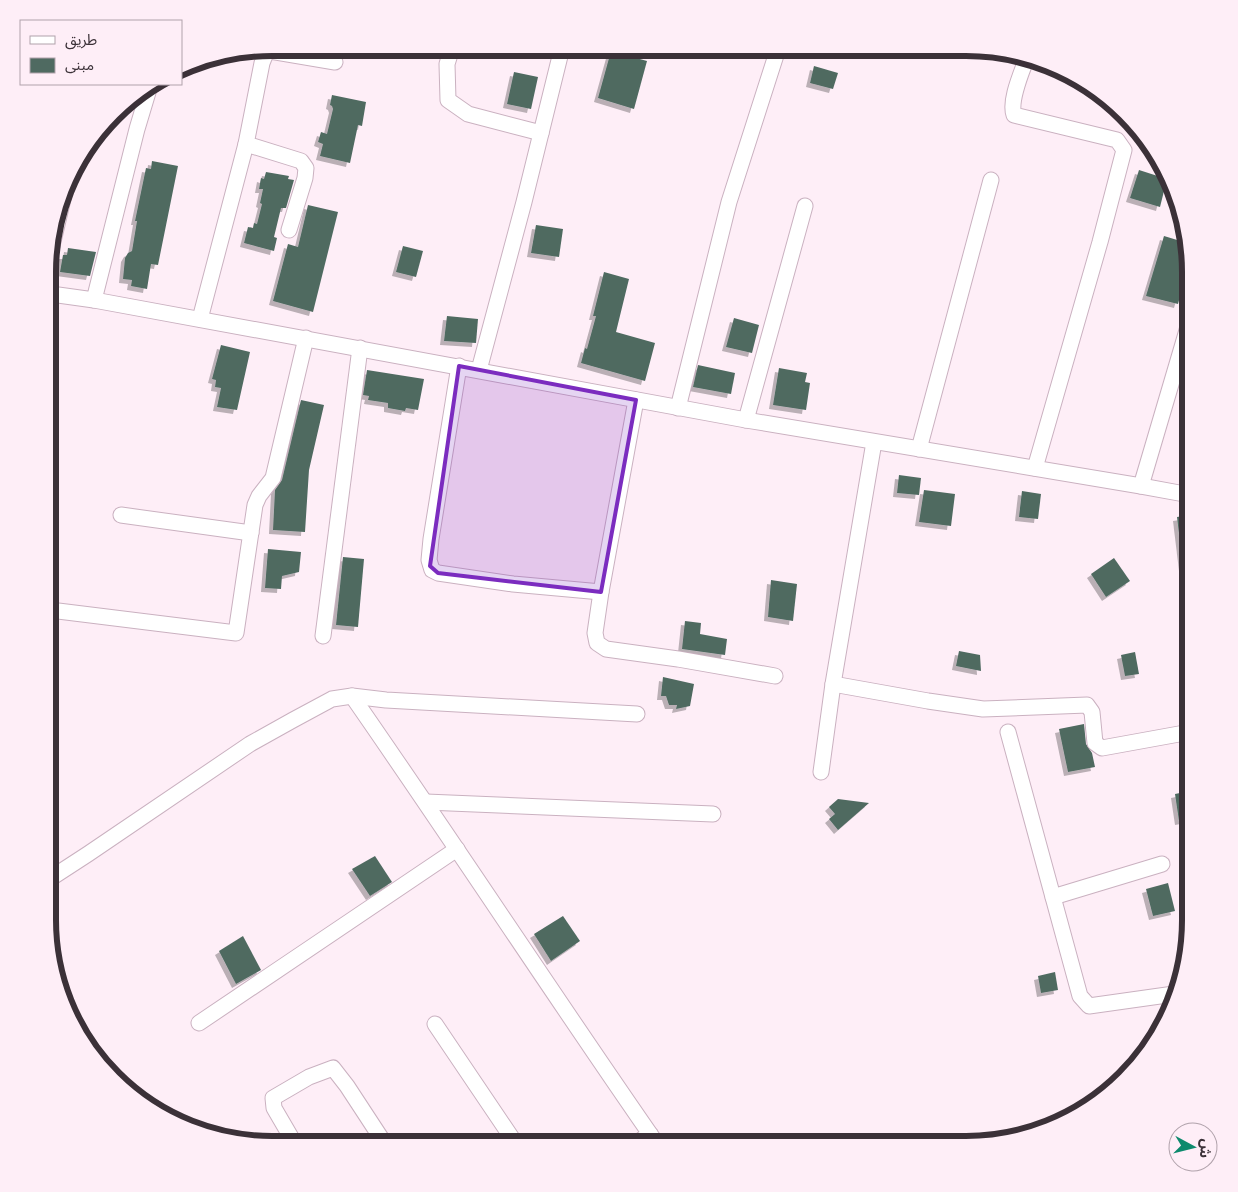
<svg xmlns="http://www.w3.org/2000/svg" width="1238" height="1192" viewBox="0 0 1238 1192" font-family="Manrope,'Noto Sans Arabic',sans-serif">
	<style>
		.building { fill: #4f6a61; filter: url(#shadow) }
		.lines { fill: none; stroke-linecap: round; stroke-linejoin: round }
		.street-casing { stroke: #cab1c0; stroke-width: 17 }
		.street { stroke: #fff; stroke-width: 15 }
		.marked { fill: #7b2cbf; fill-opacity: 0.2; stroke: #7b2cbf; stroke-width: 4; stroke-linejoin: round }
		.rim { fill: none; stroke: #3b3138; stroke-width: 6 }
	</style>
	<defs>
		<filter id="shadow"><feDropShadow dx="-4" dy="4" stdDeviation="0" flood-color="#0004"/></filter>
	</defs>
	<rect width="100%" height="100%" fill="#feeef7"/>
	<g class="building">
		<path d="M611 51 647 61 634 109 598 98Z"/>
		<path d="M814 66 838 73 833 89 810 83Z"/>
		<path d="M514 72 538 77 531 109 507 104Z"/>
		<path d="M332 95 366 102 362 126 358 125 350 163 320 156 323 144 318 142 321 132 327 134 333 109 332 106 330 105Z"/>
		<path d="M152 161 178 166 158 265 151 264 147 289 131 286 132 280 123 279 125 258 128 253 132 251 137 221H135L146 168 151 169Z"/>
		<path d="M1139 170 1167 179 1160 207 1130 198Z"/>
		<path d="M266 172 289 176 288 179 294 180 286 208H281L274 237 277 238 274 251 244 243 248 227 253 228 254 223 257 224 262 204 260 203 263 189H259L261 178 264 179Z"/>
		<path d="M308 205 338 212 313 312 273 301 288 244 298 247Z"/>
		<path d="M536 225 563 229 559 257 531 253Z"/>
		<path d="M1164 236 1187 243 1190 261 1178 304 1146 296Z"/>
		<path d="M403 246 423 251 416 277 396 272Z"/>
		<path d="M68 248 96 252 90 276 60 272 63 255H67Z"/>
		<path d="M604 272 629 279 616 332 655 343 645 381 581 363 585 348 587 349 596 316H593Z"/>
		<path d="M447 316 478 319 476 343 444 341Z"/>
		<path d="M734 318 759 325 752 353 726 347Z"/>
		<path d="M221 345 250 352 237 410 217 407 221 388 215 387 216 380 212 379Z"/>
		<path d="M698 365 735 373 731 394 693 387Z"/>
		<path d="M779 368 807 373 805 382 810 383 806 410 773 405Z"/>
		<path d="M367 370 424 379 418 410 406 408 405 411 388 408V403L368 400 369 396 363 395Z"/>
		<path d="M301 400 324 405 309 470 305 532 273 530 275 490 282 480Z"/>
		<path d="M899 475 921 478 919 495 897 493Z"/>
		<path d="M924 490 955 494 951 526 919 522Z"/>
		<path d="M1022 491 1041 494 1038 519 1019 517Z"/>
		<path d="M1190 515V567H1183L1177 517Z"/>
		<path d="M268 549 301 552 299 572 282 576 281 589 265 588Z"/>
		<path d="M343 557 364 559 358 627 336 625Z"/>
		<path d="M1114 558 1130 581 1106 597 1091 574Z"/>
		<path d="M771 580 797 584 793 621 768 617Z"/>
		<path d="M685 621 701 623 700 634 727 639 725 655 682 649Z"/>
		<path d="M959 651 980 655 981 671 956 666Z"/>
		<path d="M1135 652 1139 674 1125 676 1121 655Z"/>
		<path d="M663 677 694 684 690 706 676 709 677 705H669L666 696H661Z"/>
		<path d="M1084 724 1086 744 1092 753 1095 767 1068 772 1059 729Z"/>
		<path d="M1190 791V819L1179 821 1175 794Z"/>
		<path d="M838 799 869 803 838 830 829 819 835 814 829 807Z"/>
		<path d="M375 856 392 882 370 896 352 869Z"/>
		<path d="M1168 883 1175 911 1153 916 1146 889Z"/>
		<path d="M563 916 580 941 551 961 534 934Z"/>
		<path d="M243 936 261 970 236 984 219 951Z"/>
		<path d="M1055 972 1058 990 1041 993 1038 976Z"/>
	</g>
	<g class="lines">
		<g class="street-casing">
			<g id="street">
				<path d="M452 48 447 64 448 100 468 114 541 133"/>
				<path d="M1026 60C1021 74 1009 101 1014 115L1117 140 1124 150 1100 242 1035 468"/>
				<path d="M246 144 301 161 306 168 305 178 289 230"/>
				<path d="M52 246 63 199"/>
				<path d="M51 294 94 300 746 420 1141 486 1190 495"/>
				<path d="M94 300 137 129 149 89"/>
				<path d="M200 319 246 144 262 63 266 53 270 51 335 62"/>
				<path d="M459 366 431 539 429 560 432 570 438 573 513 584 601 592"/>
				<path d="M479 370 524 202 562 48"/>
				<path d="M636 400 601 592 595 633 597 643 606 649 678 659 775 676"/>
				<path d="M678 408 729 202 778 49"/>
				<path d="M746 420 805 206"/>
				<path d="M919 449 991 180"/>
				<path d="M1141 486 1190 320"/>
				<path d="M121 515 251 533"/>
				<path d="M50 610 236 633 255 505 259 496 273 478 306 338"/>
				<path d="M323 636 360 348"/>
				<path d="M833 684 928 701 983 709 1087 705 1092 712 1095 743 1102 748 1190 732"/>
				<path d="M352 696C455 844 554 996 657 1144"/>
				<path d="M1008 732 1080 996 1089 1006 1174 994"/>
				<path d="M821 772 833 684 874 442"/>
				<path d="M426 802 713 814"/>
				<path d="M48 880 88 854 250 744 293 720 332 699 352 696 386 700 637 714"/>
				<path d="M1053 897 1162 864"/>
				<path d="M199 1023 457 849"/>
				<path d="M435 1024 516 1144"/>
				<path d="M295 1144 274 1108 273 1098 309 1077 333 1068 347 1086 385 1144"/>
				<path d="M635 1144 650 1134"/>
			</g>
		</g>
		<use href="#street" class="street"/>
	</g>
	<path class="marked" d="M459 366 636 400 601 592 438 573 430 566Z"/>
	<path d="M0 0H1238V1192H0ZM272 56H966A216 216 0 0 1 1182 272V920A216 216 0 0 1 966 1136H272A216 216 0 0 1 56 920V272A216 216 0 0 1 272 56Z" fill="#feeef7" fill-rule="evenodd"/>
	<path class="rim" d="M272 56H966A216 216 0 0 1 1182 272V920A216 216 0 0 1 966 1136H272A216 216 0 0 1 56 920V272A216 216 0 0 1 272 56Z"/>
	<rect x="20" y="20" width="162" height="65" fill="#feeef7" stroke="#b0a2ab"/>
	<rect x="30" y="36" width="25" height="8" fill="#ffffff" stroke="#b0a2ab"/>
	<text x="65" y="45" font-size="15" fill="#3b3138">طريق</text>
	<rect x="30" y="58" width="25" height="15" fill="#4f6a61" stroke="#b0a2ab"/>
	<text x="65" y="70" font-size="15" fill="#3b3138">مبنى</text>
	<g transform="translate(1193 1147) rotate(97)"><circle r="24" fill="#feeef7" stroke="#b0a2ab"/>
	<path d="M0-4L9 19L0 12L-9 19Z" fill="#0d8a6d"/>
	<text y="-8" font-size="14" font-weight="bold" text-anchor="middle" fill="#3b3138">ش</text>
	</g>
</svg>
